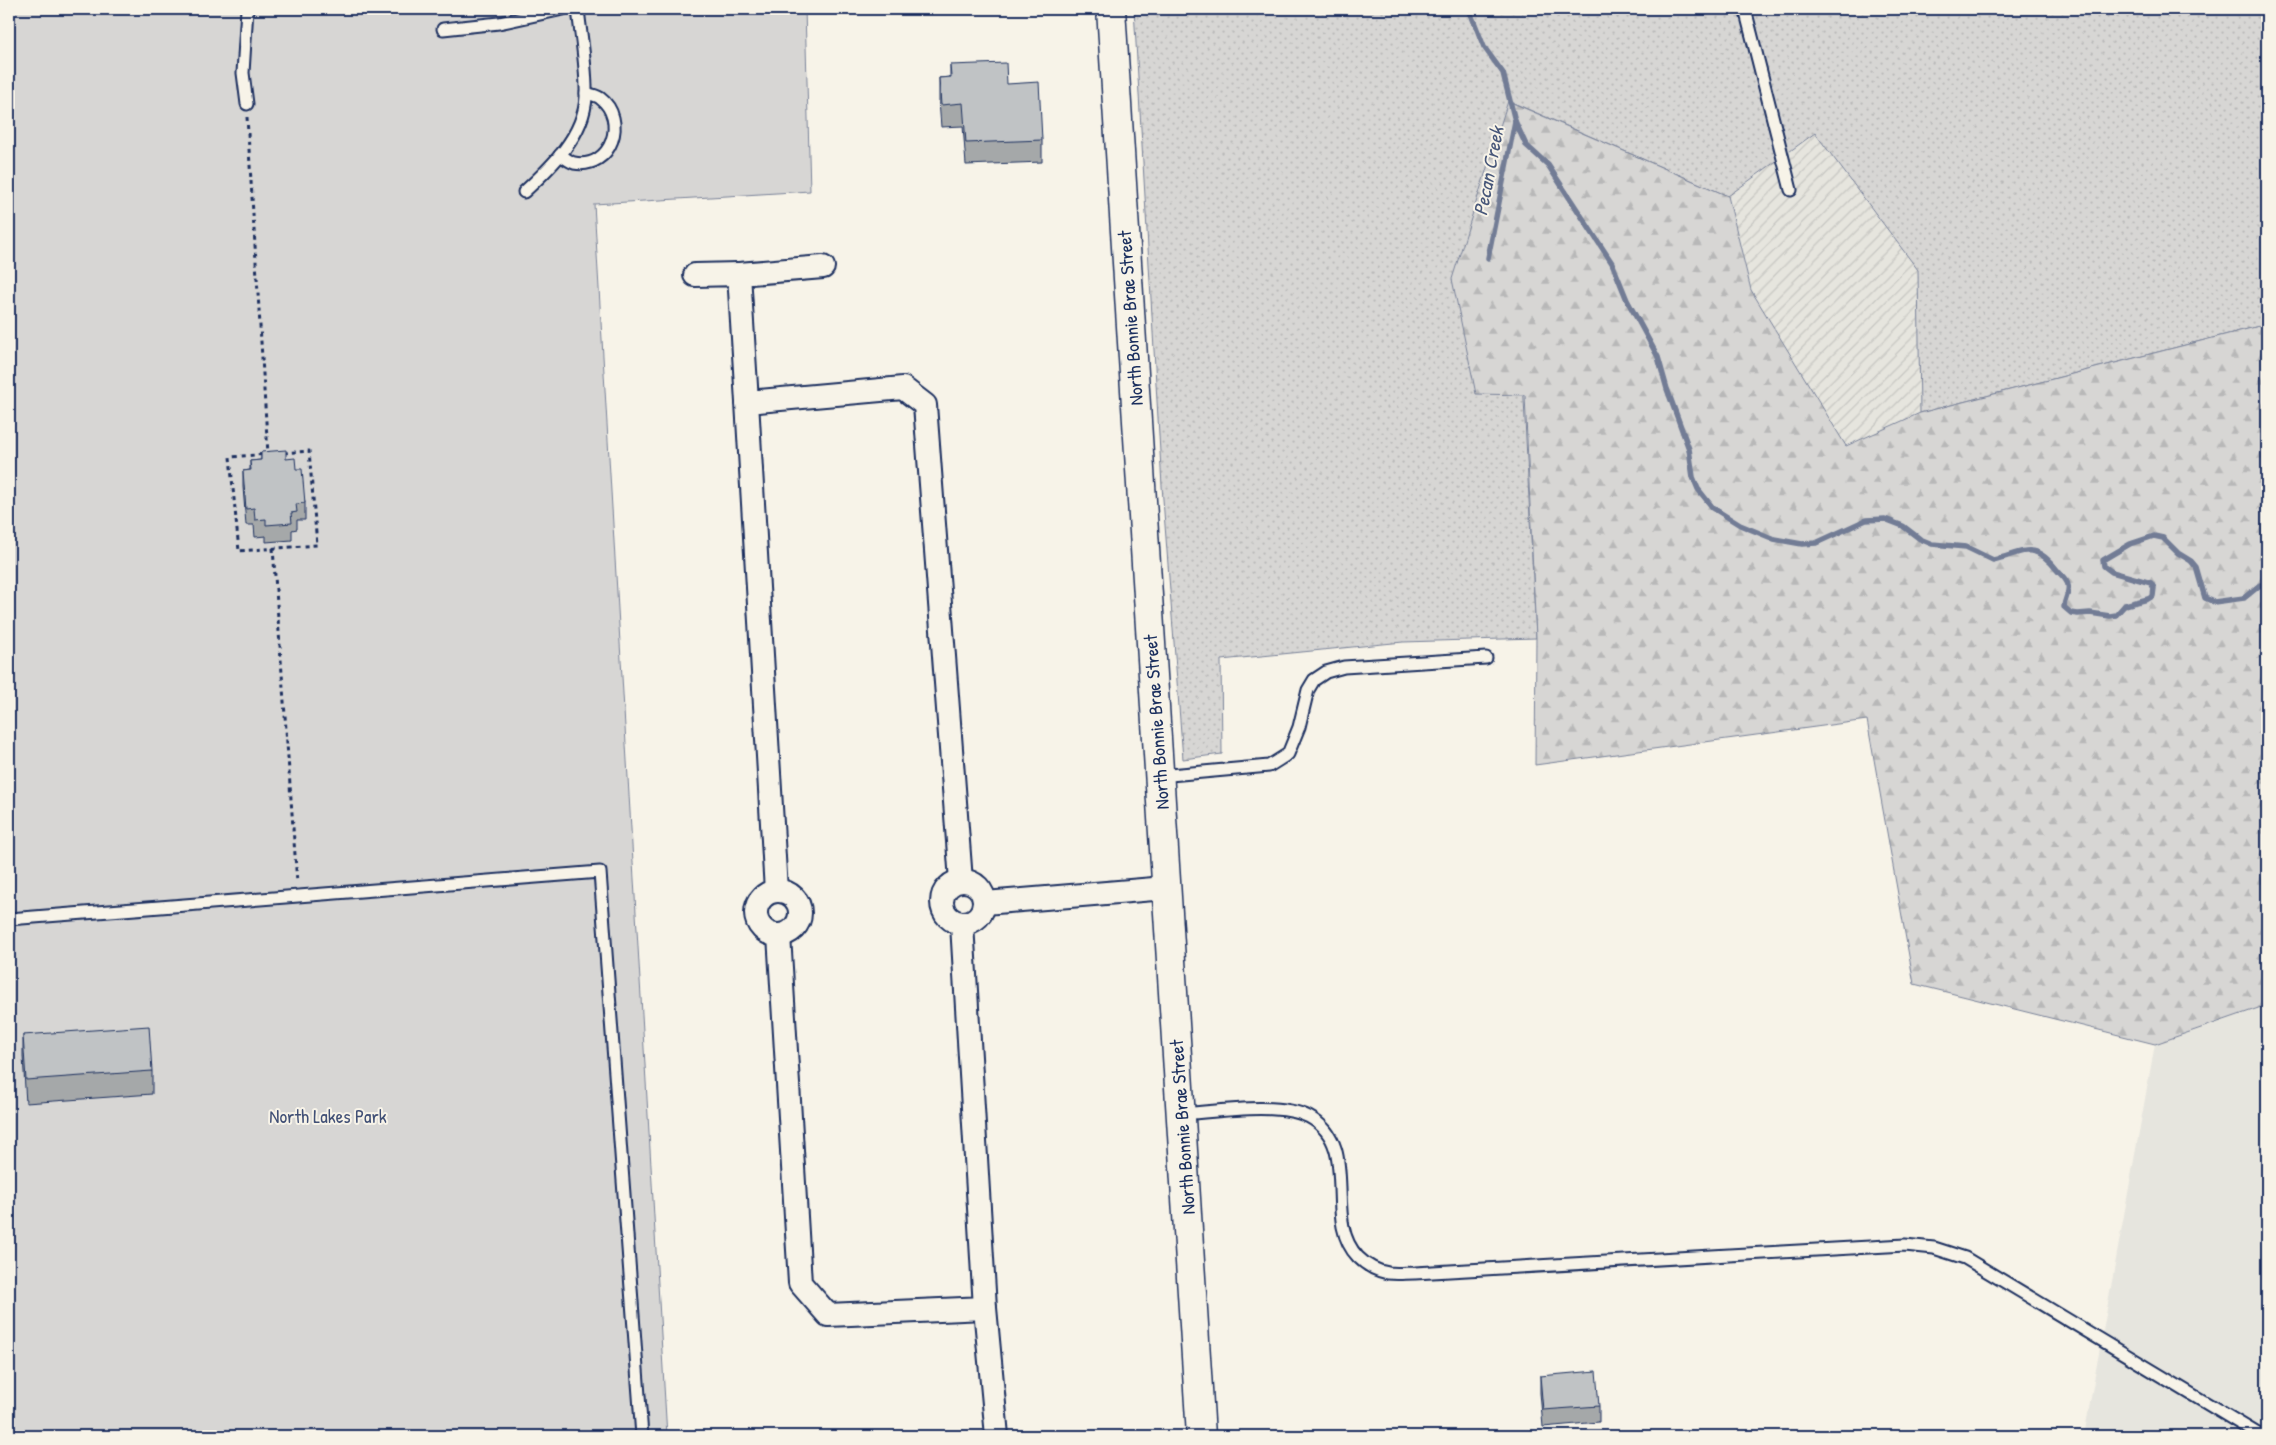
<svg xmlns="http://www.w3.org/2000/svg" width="2276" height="1445" viewBox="0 0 2276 1445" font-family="'Patrick Hand',sans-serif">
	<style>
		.built { fill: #e6e5de }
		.industrial { fill: url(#industrial-furrows) }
		.grass { fill: url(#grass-dots); stroke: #798299 }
		.forest { fill: url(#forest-firs); stroke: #798299 }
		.park { fill: #d7d6d4; stroke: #798299 }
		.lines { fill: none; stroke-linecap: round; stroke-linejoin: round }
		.stream { stroke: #727c95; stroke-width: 5.5 }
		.service-casing { stroke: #1b2f5e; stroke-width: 15 }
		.minor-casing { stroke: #1b2f5e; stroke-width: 26 }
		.secondary-casing { stroke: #1b2f5e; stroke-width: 31 }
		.path { stroke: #1b2f5e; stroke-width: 3; stroke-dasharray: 4 4; stroke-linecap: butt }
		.service { stroke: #f7f3e8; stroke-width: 11 }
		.minor { stroke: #f7f3e8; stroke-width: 22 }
		.secondary { stroke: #f7f3e8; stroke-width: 28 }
		.wall { fill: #a5a8a9; stroke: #1b2f5e }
		.building { fill: #c0c3c5; stroke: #1b2f5e }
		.labels { text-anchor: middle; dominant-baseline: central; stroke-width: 4; stroke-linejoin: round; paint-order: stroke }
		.street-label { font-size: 19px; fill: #1b2f5e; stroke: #f7f3e8 }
		.park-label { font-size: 19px; fill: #415076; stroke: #f7f3e8 }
		.water-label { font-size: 20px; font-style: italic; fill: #465679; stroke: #f7f3e8 }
	</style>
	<defs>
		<pattern id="industrial-furrows" width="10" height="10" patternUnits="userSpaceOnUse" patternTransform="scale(1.25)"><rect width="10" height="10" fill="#e6e5de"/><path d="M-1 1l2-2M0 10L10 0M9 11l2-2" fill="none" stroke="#c5c5c1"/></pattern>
		<pattern id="grass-dots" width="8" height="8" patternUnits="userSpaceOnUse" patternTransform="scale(1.25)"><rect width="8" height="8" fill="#d7d6d4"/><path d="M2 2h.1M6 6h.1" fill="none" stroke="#b8b8b8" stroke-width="1.8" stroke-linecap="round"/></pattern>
		<pattern id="forest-firs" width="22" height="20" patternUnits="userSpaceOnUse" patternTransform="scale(1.25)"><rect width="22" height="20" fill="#d7d6d4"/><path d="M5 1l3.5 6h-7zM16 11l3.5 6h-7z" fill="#b8b8b8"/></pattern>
	</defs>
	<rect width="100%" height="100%" fill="#f7f3e8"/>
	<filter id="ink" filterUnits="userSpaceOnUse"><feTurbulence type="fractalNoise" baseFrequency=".02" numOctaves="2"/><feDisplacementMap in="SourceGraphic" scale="10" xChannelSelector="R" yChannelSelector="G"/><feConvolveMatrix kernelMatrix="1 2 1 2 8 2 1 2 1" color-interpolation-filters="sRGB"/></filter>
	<g filter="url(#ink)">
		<path class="built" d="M2267 1005V1436H2084L2155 1044Z"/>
		<path class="industrial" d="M1815 133 1918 270 1920 413 1845 446 1751 290 1728 196Z"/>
		<path class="grass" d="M1134 9H2267V324L1920 413 1918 270 1815 133 1728 196 1509 101 1536 638 1403 642 1221 660 1222 754 1183 759 1162 486Z"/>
		<path class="forest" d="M1508 101 1728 196 1751 290 1846 446 1920 413 2267 324V1005L2155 1044 1914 984 1867 720 1535 765 1536 638 1525 395 1476 394 1452 279Z"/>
		<path class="park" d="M9 9H805L810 191 594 204 667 1436H9Z"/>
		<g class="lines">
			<g class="stream">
				<path d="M1469 9 1484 47 1503 73 1515 121 1488 258"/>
				<path d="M1515 121 1526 145 1548 165 1612 263 1627 300 1658 357 1667 389 1689 449 1693 477 1698 489 1713 508 1740 525 1774 539 1802 544 1816 543 1866 520 1885 519 1903 526 1920 539 1932 544 1966 547 1993 560C2024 553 2033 539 2057 570 2061 575 2067 579 2068 585 2070 594 2064 599 2064 607L2071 613 2078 614 2090 613 2110 616 2116 615 2125 605 2148 599 2153 596 2154 588 2151 583 2112 572 2104 566 2103 560 2130 544 2154 536 2163 538 2178 553 2191 561 2196 567 2205 598 2214 602 2244 598 2260 585H2267"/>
			</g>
			<g class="service-casing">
				<g id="service">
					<path d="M1745 9 1791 190"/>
					<path d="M443 29 499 23 563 9"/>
					<path d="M247 104 243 73 247 9"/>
					<path d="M560 155C564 157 570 162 574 163 612 170 628 119 600 98 597 96 590 94 586 93"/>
					<path d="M524 192C551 167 584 136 586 97 587 68 581 38 578 9"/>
					<path d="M1159 776 1269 766 1288 754 1299 727 1308 690 1314 680 1326 672 1344 667 1486 658"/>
					<path d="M9 919 600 872 642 1436"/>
					<path d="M1181 1114C1214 1112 1279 1101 1309 1117 1363 1146 1321 1219 1358 1257 1366 1265 1377 1271 1388 1273 1397 1274 1406 1273 1415 1273L1905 1245 1934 1248 1965 1258 2261 1436"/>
				</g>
			</g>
			<g class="minor-casing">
				<g id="minor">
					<path d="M739 274 823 267"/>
					<path d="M695 275 739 274 747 402 903 388 925 405 961 881"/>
					<path d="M747 402 776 891"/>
					<circle cx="963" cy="902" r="21"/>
					<circle cx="778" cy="913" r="22"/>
					<path d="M985 903 1166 888"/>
					<path d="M779 935 800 1283 828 1315 985 1308 962 924"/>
					<path d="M985 1308 997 1436"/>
				</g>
			</g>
			<g class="secondary-casing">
				<path id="secondary" d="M1111 9 1201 1436"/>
			</g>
			<g class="path">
				<path d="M247 117 268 454 230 457 239 551 317 545 309 451 283 453"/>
				<path d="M273 548 297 883"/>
			</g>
			<use href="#service" class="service"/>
			<use href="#minor" class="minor"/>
			<use href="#secondary" class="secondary"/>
		</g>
		<g class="wall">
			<path d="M950 65 1007 84 1042 140V162L966 165 963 126 941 127 939 101V78L950 77Z"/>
			<path d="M261 452 286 459 296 469 305 503V520H297V529L292 530V540L266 542V536L255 537 254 525H246L243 487V471L250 470V461L261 460Z"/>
			<path d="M23 1035 152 1071V1094L26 1103 23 1057Z"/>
			<path d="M1540 1376 1599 1406V1422L1543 1427 1540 1393Z"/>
		</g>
		<g class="building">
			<path d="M1006 63 1007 84 1039 82 1042 140 966 143 963 103 941 105 939 78 951 77 950 65Z"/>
			<path d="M286 450V459L295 458 296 469H302L305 503 296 504 297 512 291 513 292 523 266 525V519L255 520 254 508 246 509 243 471 251 470 250 461 261 460V452Z"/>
			<path d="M149 1026 152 1071 26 1080 23 1035Z"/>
			<path d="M1596 1371 1599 1406 1543 1410 1540 1376Z"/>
			<path d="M1382 1434V1436H1352Z"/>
		</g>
	</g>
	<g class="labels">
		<g class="street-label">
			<text transform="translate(1130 318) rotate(-94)">North Bonnie Brae Street</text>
			<text transform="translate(1156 722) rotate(-94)">North Bonnie Brae Street</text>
			<text transform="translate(1182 1127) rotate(-94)">North Bonnie Brae Street</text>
		</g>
		<g class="park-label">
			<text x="328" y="1116">North Lakes Park</text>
		</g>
		<g class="water-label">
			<text transform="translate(1488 171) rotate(-79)">Pecan Creek</text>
		</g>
	</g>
	<rect width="2276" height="1445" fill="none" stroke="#f7f3e8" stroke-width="30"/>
	<rect x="15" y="15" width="2246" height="1415" fill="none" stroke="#1b2f5e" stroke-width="2" filter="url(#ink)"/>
</svg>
